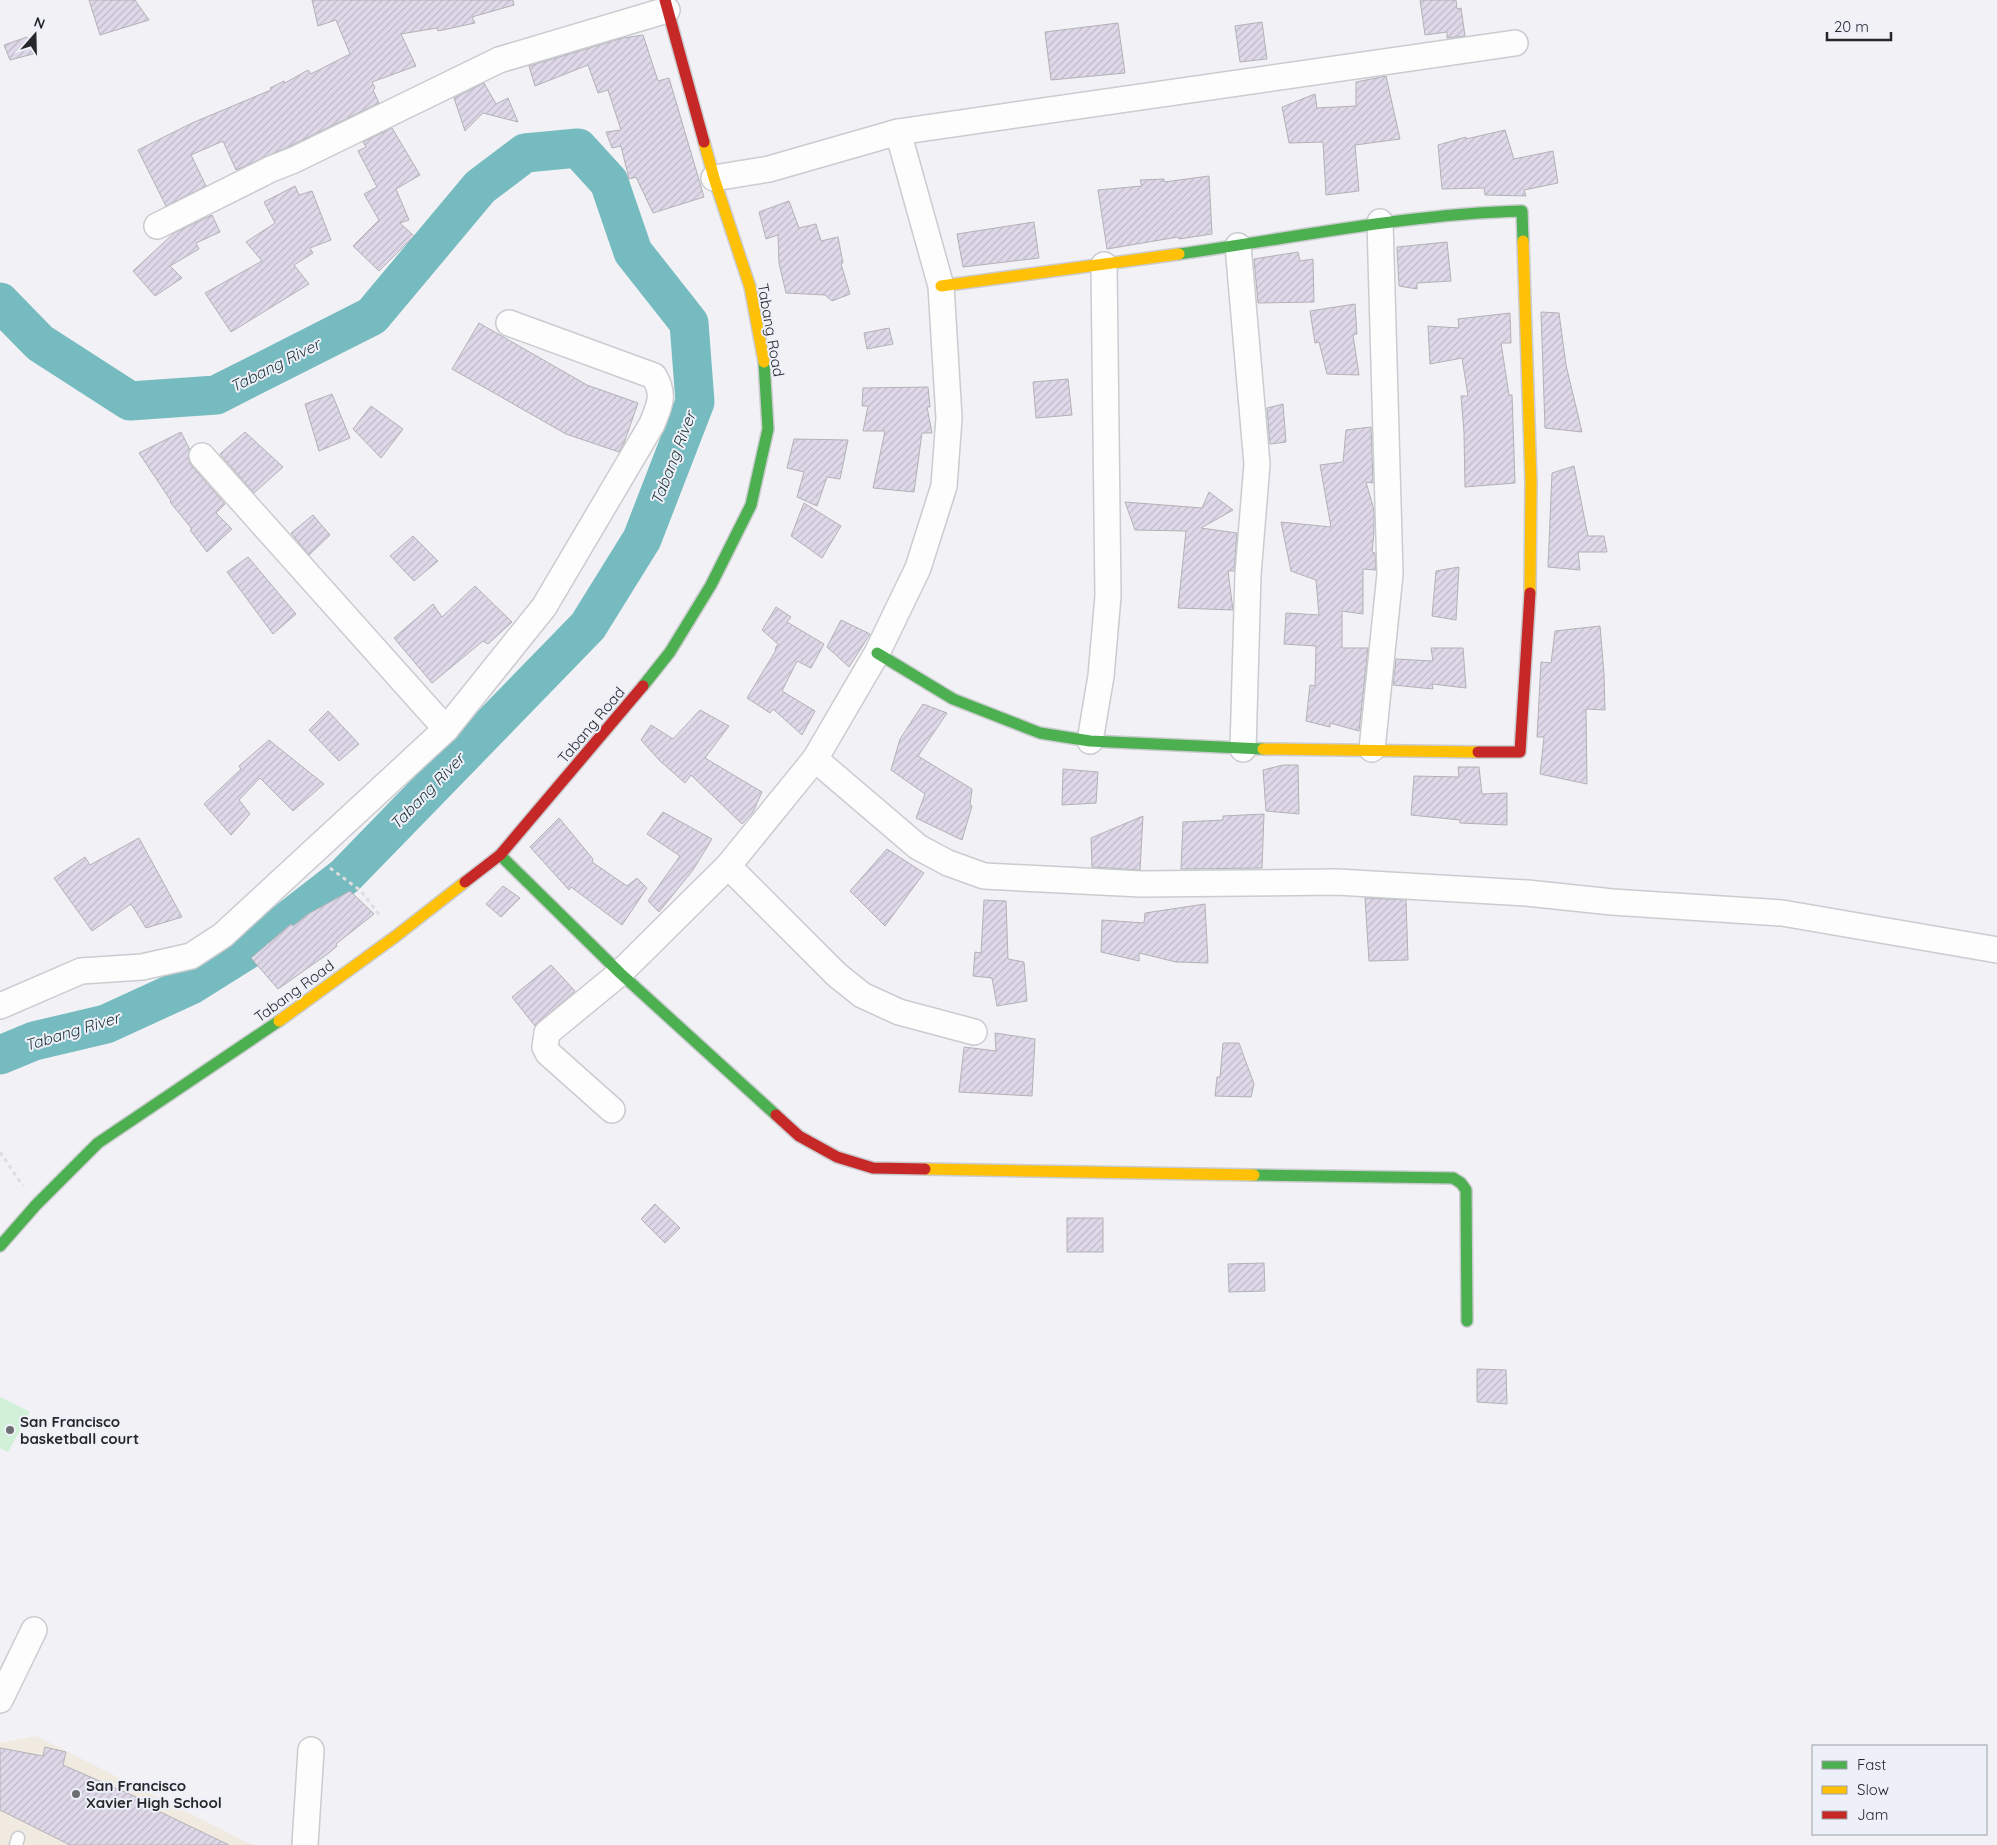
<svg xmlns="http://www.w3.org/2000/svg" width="1997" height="1845" viewBox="0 0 1997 1845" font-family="Quicksand,sans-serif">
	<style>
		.education { fill: #f0eae1 }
		.garden { fill: #d0f0d8 }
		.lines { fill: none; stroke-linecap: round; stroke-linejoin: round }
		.river { stroke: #76bbbf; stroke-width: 39 }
		.building { fill: url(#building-hatch); stroke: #b2b2b6 }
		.lane-casing { stroke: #cbcccf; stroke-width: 15 }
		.street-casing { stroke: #cbcccf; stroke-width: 28 }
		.fast-casing { stroke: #cbcccf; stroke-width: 14 }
		.slow-casing { stroke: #cbcccf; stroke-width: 14 }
		.jam-casing { stroke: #cbcccf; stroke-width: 14 }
		.path { stroke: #dddddf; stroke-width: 3; stroke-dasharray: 4 4; stroke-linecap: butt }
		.lane { stroke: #fdfdfe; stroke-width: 12 }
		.street { stroke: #fdfdfe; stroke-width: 25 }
		.fast { stroke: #4caf50; stroke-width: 11 }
		.slow { stroke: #ffc107; stroke-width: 11 }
		.jam { stroke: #c62828; stroke-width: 11 }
		.poi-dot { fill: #6d6e71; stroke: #eef0f9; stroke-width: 2 }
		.labels { text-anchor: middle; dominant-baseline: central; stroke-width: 4; stroke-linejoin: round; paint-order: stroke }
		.street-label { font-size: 15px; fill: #26272a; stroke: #eef0f9 }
		.poi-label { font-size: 15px; font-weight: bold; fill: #26272a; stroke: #eef0f9; text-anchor: start }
		.water-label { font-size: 16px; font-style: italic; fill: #1d3435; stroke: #eef0f9 }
	</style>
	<defs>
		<pattern id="building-hatch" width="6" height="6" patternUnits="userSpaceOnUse" patternTransform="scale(1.25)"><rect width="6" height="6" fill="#ded8e9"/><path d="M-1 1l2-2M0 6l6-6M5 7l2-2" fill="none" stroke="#beb9c8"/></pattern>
	</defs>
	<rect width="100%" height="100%" fill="#f1f1f6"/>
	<path class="education" d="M36 1736 252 1845H0V1743Z"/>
	<path class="garden" d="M0 1397 30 1412 8 1452 0 1448Z"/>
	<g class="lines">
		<path class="river" d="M0 302 40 343 130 401 216 395 372 316 480 187 525 153 578 148 609 182 633 252 689 323 695 402 642 539 588 626 345 876 263 940 191 985 106 1024 34 1041 0 1055"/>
	</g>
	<g class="building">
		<path d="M89 0H135L149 20 100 35Z"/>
		<path d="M312 0H513L514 5 472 17 475 23 438 31 437 28 401 34 416 66 372 82 375 88 373 90 379 103 288 147 236 170 223 141 191 155 206 186 166 206 138 150 192 123 271 90 270 88 284 81 285 83 308 70 311 74 350 54 336 20 318 26Z"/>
		<path d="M1420 0H1456L1457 9 1461 8 1465 36 1447 38V32L1425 35Z"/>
		<path d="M1262 22 1267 59 1240 62 1235 26Z"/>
		<path d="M1118 23 1125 73 1051 80 1045 32Z"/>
		<path d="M643 35 658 81 669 78 704 197 653 213 636 177 629 179 621 146 612 148 606 132 621 130 608 90 598 93 588 65 535 86 529 66 623 38Z"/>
		<path d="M27 37 33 54 10 60 4 45Z"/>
		<path d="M1386 76 1400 139 1355 145 1359 191 1326 195 1323 142 1289 143 1282 107 1315 94 1317 108 1356 106V82Z"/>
		<path d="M484 83 496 104 508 98 518 122 483 113 465 131 454 98Z"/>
		<path d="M392 128 420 175 396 189 409 220 400 223 414 236 379 271 353 246 379 220 364 194 377 187 358 151 366 147 363 142Z"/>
		<path d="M1505 130 1514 159 1553 151 1558 183 1524 190 1526 196 1485 195 1484 188 1442 189 1438 145 1466 137V139Z"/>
		<path d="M1209 176 1212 234 1179 239 1178 237 1107 249 1098 190 1142 186 1140 180 1164 179V182Z"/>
		<path d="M295 186 299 195 312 191 331 240 310 248 313 253 294 265 309 284 231 332 205 293 262 261 246 242 275 223 264 202Z"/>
		<path d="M789 201 799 228 816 224 821 241 838 237 843 263 841 264 850 294 832 301 825 295 786 293 779 263 778 235 766 239 759 212Z"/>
		<path d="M212 215 220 232 196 243 199 249 170 266 182 278 155 296 133 271 174 233Z"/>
		<path d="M1034 222 1039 258 963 267 957 234Z"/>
		<path d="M1447 242 1451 281 1417 283V289L1399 286 1397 247Z"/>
		<path d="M1298 252 1300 261 1313 259 1314 302 1258 303 1254 259Z"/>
		<path d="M1355 304 1357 334 1353 335 1359 375 1327 374 1319 342 1315 343 1310 311Z"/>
		<path d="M1541 312 1559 313 1566 365 1582 432 1545 428Z"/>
		<path d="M1510 313 1511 343H1501L1509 395H1512L1515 483 1465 487 1464 432 1461 396H1468L1462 358 1430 364 1428 326 1459 328 1458 319Z"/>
		<path d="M479 323 587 385 638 403 624 443 619 452 566 434 452 369Z"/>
		<path d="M889 328 893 344 867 349 864 333Z"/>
		<path d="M1068 379 1072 415 1036 418 1033 382Z"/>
		<path d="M928 387 930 407H927L932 433H922L914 492 873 488 885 431H863L868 406H862L863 388Z"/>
		<path d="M332 394 350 438 319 451 305 404Z"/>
		<path d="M1283 404 1286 442 1270 444 1267 408Z"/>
		<path d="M371 406 403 429 381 458 353 429Z"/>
		<path d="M1371 427 1373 483 1366 482 1374 510V532L1372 552 1375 553 1376 570 1363 569V614L1342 611V648H1368L1359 731 1330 723V727L1306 721 1310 685 1315 686 1316 646 1284 644 1286 613 1319 615 1316 580 1291 571 1281 522 1331 527 1320 465 1343 462 1346 430Z"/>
		<path d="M181 432 190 450 188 458 191 465 225 504 216 513 232 529 207 552 190 530 192 529 170 502 171 501 139 453Z"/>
		<path d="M245 432 283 467 254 493 220 454Z"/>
		<path d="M794 439 848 440 840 479 827 477 817 506 797 497 804 472 787 468Z"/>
		<path d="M1574 466 1588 536H1604L1607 552H1578L1580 570 1548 567 1552 473Z"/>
		<path d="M1209 492 1233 510 1201 528 1237 533 1234 571H1228L1233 610 1178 608 1186 531 1135 530 1125 502 1202 508Z"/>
		<path d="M804 503 841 526 822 558 791 536Z"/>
		<path d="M313 515 330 535 309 555 291 533Z"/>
		<path d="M413 536 438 561 414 581 390 556Z"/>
		<path d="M248 557 296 614 273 634 227 572Z"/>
		<path d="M1459 567 1456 620 1432 616 1436 571Z"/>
		<path d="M475 586 512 622 488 644 483 641 432 683 394 638 433 604 442 617Z"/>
		<path d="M776 607 791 617 787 622 824 644 811 668 797 661 782 691 815 711 802 735 773 709 770 713 747 698 776 650 775 649 778 644 762 630Z"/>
		<path d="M841 620 870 634 849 667 827 647Z"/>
		<path d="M1600 626 1604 674 1605 710 1586 709 1587 784 1540 774 1544 737H1537L1541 662 1551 663 1555 631Z"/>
		<path d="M1431 648H1463L1466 688 1432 684 1433 689 1393 685 1396 659 1433 661Z"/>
		<path d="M923 704 947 713 918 756 972 789 970 805 972 806 962 840 916 818 925 794 891 770 900 739Z"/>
		<path d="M700 710 729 726 705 758 762 792 753 812 742 824 691 775 685 783 660 761 641 740 651 725 673 739Z"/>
		<path d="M328 711 359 744 339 761 309 730Z"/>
		<path d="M269 740 324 784 293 811 260 778 239 800 250 814 231 835 204 804 241 769 239 766Z"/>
		<path d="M1283 765H1298L1299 814 1266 811 1263 770Z"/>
		<path d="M1458 767H1479L1482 794 1507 793V825L1460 823V820L1411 815 1414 776 1459 777Z"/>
		<path d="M1063 769 1098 772 1096 803 1062 805Z"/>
		<path d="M663 812 712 839 693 870 659 912 648 901 680 856 647 834Z"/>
		<path d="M1264 814 1262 868 1181 869 1183 822 1223 820V816Z"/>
		<path d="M1143 816 1140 870 1092 867 1091 838Z"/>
		<path d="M559 818 593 859 592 862 627 886 637 878 647 888 622 925 571 887 569 890 530 847Z"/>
		<path d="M139 838 182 917 146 928 131 904 92 931 54 878 85 857 90 865Z"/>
		<path d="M887 849 924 873 885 926 850 891Z"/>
		<path d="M503 886 520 898 501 917 486 904Z"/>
		<path d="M350 891 374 914 336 944 337 946 329 953 278 989 251 958 291 924 293 926 308 914Z"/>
		<path d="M1365 898 1406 900 1408 960 1369 961Z"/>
		<path d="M984 900 1006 901 1008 959 1024 962 1027 1001 997 1006 992 978 973 976 975 952 981 953Z"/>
		<path d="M1205 904 1208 963 1176 962 1139 953V961L1101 952 1102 920 1144 923 1145 913Z"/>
		<path d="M551 965 575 991 535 1026 512 997Z"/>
		<path d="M995 1033 1035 1039 1032 1096 959 1092 964 1047 996 1051Z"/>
		<path d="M1223 1043H1239L1254 1084 1251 1097 1215 1096 1217 1077H1220Z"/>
		<path d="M655 1204 680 1228 665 1243 641 1219Z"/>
		<rect x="1067" y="1218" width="36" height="34"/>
		<path d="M1264 1263 1265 1291 1229 1292 1228 1264Z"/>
		<path d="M1477 1369 1506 1370 1507 1404 1477 1402Z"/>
		<path d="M45 1747 66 1752 63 1765 150 1803 148 1806 229 1845H70L0 1810V1748L43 1756Z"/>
	</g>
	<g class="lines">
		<g class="lane-casing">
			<path id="lane" d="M16 1845 18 1838"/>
		</g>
		<g class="street-casing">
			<g id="street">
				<path d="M714 178 769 169 898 132 1515 43"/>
				<path d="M157 226 271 169 294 160 499 60 667 10"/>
				<path d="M1238 246 1257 464 1248 574 1243 749"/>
				<path d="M202 456 446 729"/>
				<path d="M1090 741 1101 676 1108 596 1104 265"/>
				<path d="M1372 749 1390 574 1380 222"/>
				<path d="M815 759 918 847 948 863 984 876 1141 884 1337 882 1527 893 1612 902 1782 913 1997 950"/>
				<path d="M728 866 837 975 862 995 899 1012 974 1032"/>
				<path d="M0 1006 81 971 142 967 191 956 223 935 446 729 544 607 652 424C660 404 665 395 654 376L509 323"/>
				<path d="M612 1110 548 1053 545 1047 547 1033 620 973 728 866 815 759 877 653 918 568 944 486 949 418 941 286 898 132"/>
				<path d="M0 1700 34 1630"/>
				<path d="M305 1845 311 1750"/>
			</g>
		</g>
		<g class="fast-casing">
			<g id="fast">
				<path d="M1179 254C1294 238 1406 214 1522 211L1523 241"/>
				<path d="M877 653 953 699 1040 733 1090 741 1263 749"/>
				<path d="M643 686 670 652 711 585 751 505 768 429 764 362"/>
				<path d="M500 855 620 973 776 1115"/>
				<path d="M1254 1175 1453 1178 1461 1183 1466 1190 1467 1321"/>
				<path d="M0 1246 36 1205 98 1143 279 1021"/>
			</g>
		</g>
		<g class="slow-casing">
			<g id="slow">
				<path d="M704 142 714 178 750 287 764 362"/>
				<path d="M1523 241 1531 482 1530 593"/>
				<path d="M941 286 1179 254"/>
				<path d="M1263 749 1478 752"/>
				<path d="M279 1021 396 936 465 882"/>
				<path d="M925 1169 1254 1175"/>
			</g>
		</g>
		<g class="jam-casing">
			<g id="jam">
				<path d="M665 0 704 142"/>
				<path d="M1478 752H1520L1530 593"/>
				<path d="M465 882 500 855 643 686"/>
				<path d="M776 1115 799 1136 837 1157 873 1168 925 1169"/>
			</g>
		</g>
		<g class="path">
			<path d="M330 868 361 891 381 917"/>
			<path d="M0 1152 23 1186"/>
		</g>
		<use href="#lane" class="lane"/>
		<use href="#street" class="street"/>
		<use href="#fast" class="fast"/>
		<use href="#slow" class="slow"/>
		<use href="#jam" class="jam"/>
	</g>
	<g class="poi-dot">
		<circle cx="10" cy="1430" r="5"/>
		<circle cx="76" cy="1794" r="5"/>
	</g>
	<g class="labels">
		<g class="street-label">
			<text transform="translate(771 330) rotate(80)">Tabang Road</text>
			<text transform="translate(591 725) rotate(-50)">Tabang Road</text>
			<text transform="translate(294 991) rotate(-36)">Tabang Road</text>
		</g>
		<g class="poi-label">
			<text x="20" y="1421">San Francisco<tspan x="20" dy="17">basketball court</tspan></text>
			<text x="86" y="1785">San Francisco<tspan x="86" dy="17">Xavier High School</tspan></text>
		</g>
		<g class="water-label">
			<text transform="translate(275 365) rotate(-27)">Tabang River</text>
			<text transform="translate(673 458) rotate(-69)">Tabang River</text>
			<text transform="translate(427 791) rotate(-46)">Tabang River</text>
			<text transform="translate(72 1031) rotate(-17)">Tabang River</text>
		</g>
	</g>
	<rect x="1812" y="1745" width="175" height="90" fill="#eef0f9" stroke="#9ea0a6"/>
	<rect x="1822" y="1761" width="25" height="8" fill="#4caf50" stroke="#9ea0a6"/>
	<text x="1857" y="1770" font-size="15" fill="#26272a">Fast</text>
	<rect x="1822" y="1786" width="25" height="8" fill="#ffc107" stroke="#9ea0a6"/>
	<text x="1857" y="1795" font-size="15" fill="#26272a">Slow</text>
	<rect x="1822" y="1811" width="25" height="8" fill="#c62828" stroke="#9ea0a6"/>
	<text x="1857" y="1820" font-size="15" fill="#26272a">Jam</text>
	<g transform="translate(35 35) rotate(20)" stroke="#eef0f9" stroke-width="4" paint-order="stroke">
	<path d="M0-4L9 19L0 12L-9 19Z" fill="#26272a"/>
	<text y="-8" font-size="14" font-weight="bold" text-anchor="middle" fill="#26272a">N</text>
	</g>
	<path d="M1827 32v8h64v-8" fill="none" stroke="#26272a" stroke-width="2.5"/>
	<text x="1834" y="32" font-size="15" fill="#26272a" stroke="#eef0f9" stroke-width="4" paint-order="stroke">20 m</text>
</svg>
